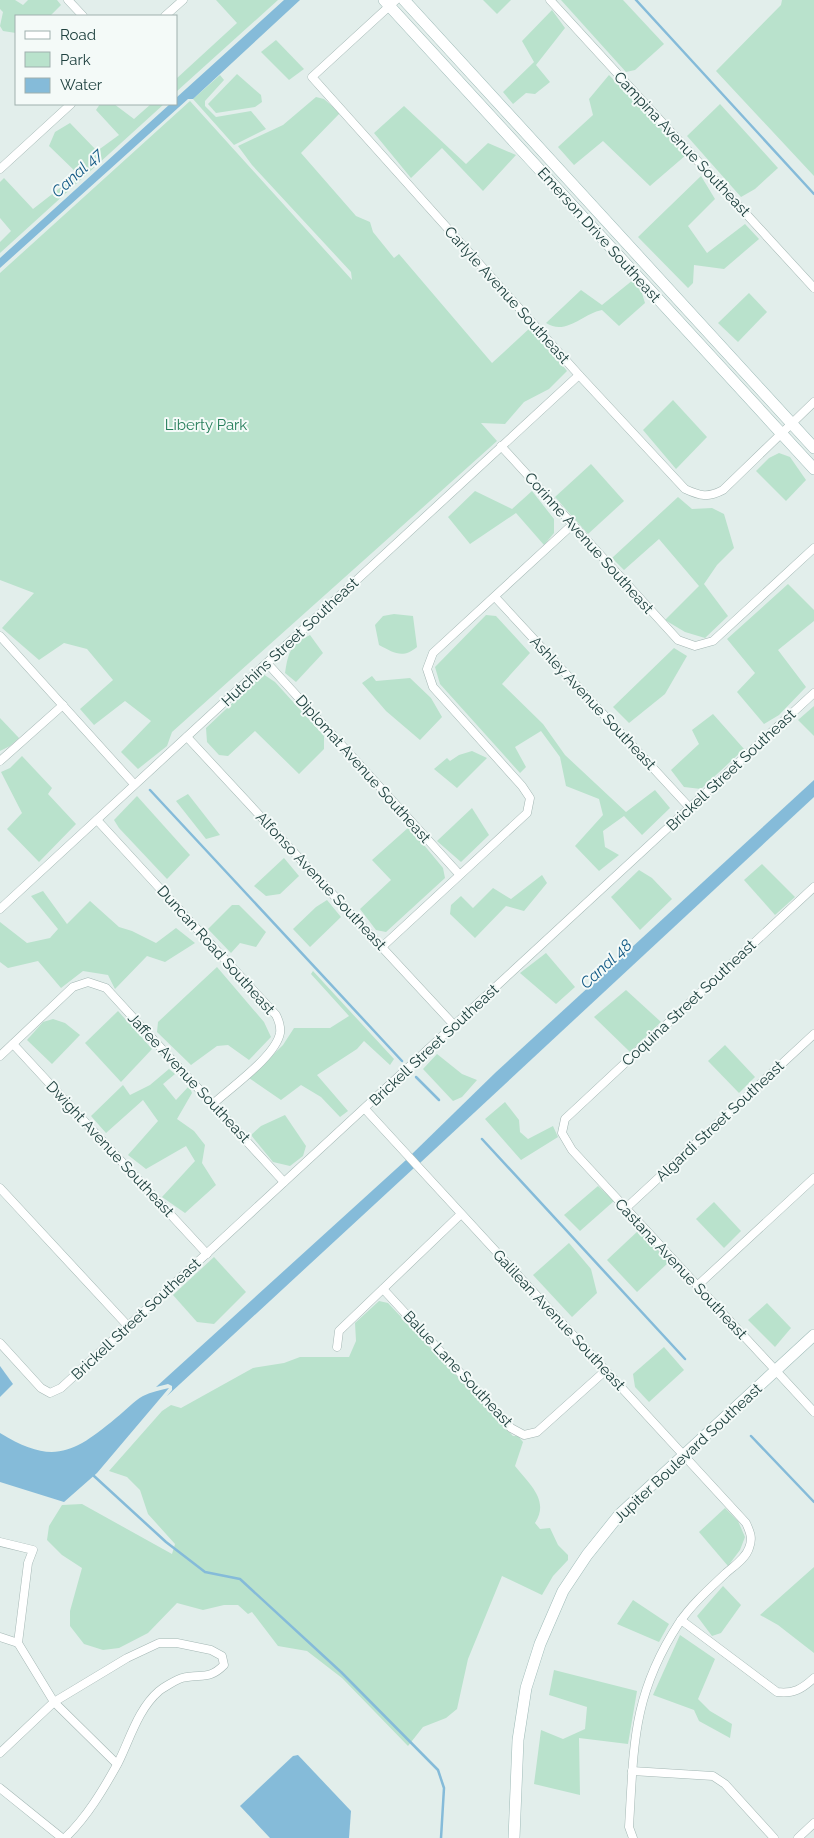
<svg xmlns="http://www.w3.org/2000/svg" width="814" height="1838" viewBox="0 0 814 1838" font-family="Raleway,sans-serif">
	<style>
		.green { fill: #b9e2cc }
		.water { fill: #85bbd9 }
		.lines { fill: none; stroke-linecap: round; stroke-linejoin: round }
		.stream { stroke: #85bbd9; stroke-width: 2.5 }
		.street-casing { stroke: #a4b7b4; stroke-width: 9 }
		.secondary-casing { stroke: #9fbbb8; stroke-width: 12 }
		.street { stroke: #fff; stroke-width: 8 }
		.secondary { stroke: #fff; stroke-width: 11 }
		.labels { text-anchor: middle; dominant-baseline: central; stroke-width: 4; stroke-linejoin: round; paint-order: stroke }
		.street-label { font-size: 15px; fill: #204240; stroke: #f4faf8 }
		.park-label { font-size: 15px; fill: #257d5a; stroke: #f4faf8 }
		.water-label { font-size: 16px; font-style: italic; fill: #135a85; stroke: #f4faf8 }
	</style>
	<rect width="100%" height="100%" fill="#e2eeeb"/>
	<g class="green">
		<path d="M0 0H15L23 5 28 0H57L61 5 50 16H16V33L3 31 0 26 3 12 0 9Z"/>
		<path d="M216 0H278L176 92V79L237 23Z"/>
		<path d="M483 0H511L497 14Z"/>
		<path d="M561 0H623L664 44 635 70 626 72Z"/>
		<path d="M782 0H814V176L716 71 781 5Z"/>
		<path d="M552 10 565 28 536 65 550 82 535 94 526 93 513 104 503 92 534 62 522 41Z"/>
		<path d="M276 40 304 69 289 80 261 52Z"/>
		<path d="M237 74 261 95 262 102 255 107 216 113 208 104Z"/>
		<path d="M220 75 224 80 205 101V106L216 117 251 111 266 129 234 145 193 99Z"/>
		<path d="M609 75 686 155 650 186 603 141 574 165 558 147 593 115 589 99Z"/>
		<path d="M316 97 324 99 340 113 301 153 356 216 370 222 373 232 394 258 399 254 492 363 531 327 567 371 549 389 524 402 505 424 481 423 497 441 172 732 167 746 138 769 121 752 151 721 125 701 94 725 80 709 113 680 87 649 64 643 39 660 2 628 34 593 0 580V273L190 101 352 280 351 272 252 165 238 146 283 125Z"/>
		<path d="M100 104H114L134 119 151 104H164L0 253V242L11 231 0 218V182L4 178 33 209 78 174 49 146 55 132 70 123 97 151 119 135 96 110Z"/>
		<path d="M720 104 778 168 755 189 741 197 687 136Z"/>
		<path d="M404 106 466 164 488 143 516 155 483 191 442 148 411 178 374 133Z"/>
		<path d="M701 176 715 199 688 226 707 253 745 224 759 239 724 269 694 265 693 283 688 288 638 237Z"/>
		<path d="M633 280 640 287 645 303 619 326 602 310C582 314 566 336 546 323L581 290 602 305Z"/>
		<path d="M749 293 767 312 738 342 718 323Z"/>
		<path d="M673 400 707 437 676 469 643 430Z"/>
		<path d="M779 453 790 457 806 480 786 501 756 471 769 458Z"/>
		<path d="M591 464 624 501 588 534 555 497Z"/>
		<path d="M475 491 512 509 532 491 554 519V533L544 545 516 513 470 544 448 517Z"/>
		<path d="M678 497 692 509 712 508 724 514 734 548 717 565 704 584 728 616 705 638 685 632 665 620 699 586 659 539 624 570 612 558Z"/>
		<path d="M788 584 814 610V621L778 650 806 687 779 715 764 724 737 692 755 673 727 639Z"/>
		<path d="M394 614 413 616 417 647C403 659 394 653 379 645L375 625 383 616Z"/>
		<path d="M486 615 496 616 530 653 502 684 543 724 565 755 626 812 655 790 670 808 642 835 624 816 603 831 605 847 619 855 599 871 575 846 603 815 599 799 566 786 560 757 541 731 515 747 526 767 520 773 440 684 435 667Z"/>
		<path d="M310 635 323 653 296 682 285 673C288 652 291 644 310 635Z"/>
		<path d="M674 648 687 656 665 694 629 723 613 707Z"/>
		<path d="M263 674 275 682 324 736V749L299 774 255 731 228 756 219 755 207 742 206 728Z"/>
		<path d="M372 676 376 681 410 678 431 698 442 717 420 740 386 711 362 683Z"/>
		<path d="M814 706V736L798 720Z"/>
		<path d="M713 714 744 749 701 789 684 787 671 770 699 744 692 730Z"/>
		<path d="M0 718 19 738 10 746 0 751Z"/>
		<path d="M472 751 487 758 457 788 434 769 447 758 450 761 459 755Z"/>
		<path d="M22 756 52 788 48 794 76 824 39 862 7 829 22 813 1 772 10 768Z"/>
		<path d="M188 794 220 835 206 839 176 801Z"/>
		<path d="M137 796 190 855 167 879 119 828 114 820Z"/>
		<path d="M472 808 489 835 461 862 437 841Z"/>
		<path d="M409 827 443 868 445 878 386 932 376 930 360 909 391 880 372 860Z"/>
		<path d="M284 858 299 876 280 894 266 896 254 886Z"/>
		<path d="M762 864 795 897 775 915 744 880Z"/>
		<path d="M639 870 652 878 672 899 640 930 611 897Z"/>
		<path d="M542 875 547 883 524 911 506 906 475 938 450 914 451 905 461 896 473 908 493 888 511 899Z"/>
		<path d="M43 891 67 924 90 901 119 927 132 931 156 943 176 928 195 943 165 962 147 956 115 989 108 975 83 971 61 988 38 961 8 968 0 962V922L27 943 50 938 58 929 31 896Z"/>
		<path d="M327 900 341 917 310 947 293 929 316 907Z"/>
		<path d="M232 905H239L266 932 256 947 240 943 231 953 208 929Z"/>
		<path d="M546 953 575 987 556 1004 520 973Z"/>
		<path d="M217 967 264 1022 271 1037 249 1060 228 1045 217 1046 191 1065 157 1032 158 1022Z"/>
		<path d="M313 971 394 1059 390 1065 364 1041 357 1049 317 1075 348 1111 340 1117 321 1097 301 1085 281 1100 249 1078 283 1045 294 1028H330L349 1016 311 974Z"/>
		<path d="M626 990 661 1022 630 1052 594 1017Z"/>
		<path d="M118 1011 152 1049 121 1082 85 1043Z"/>
		<path d="M53 1019 65 1023 80 1035 52 1064 27 1040 43 1022Z"/>
		<path d="M725 1045 755 1077 739 1093 708 1061Z"/>
		<path d="M437 1054 462 1074 477 1080 462 1097 453 1101 423 1069Z"/>
		<path d="M169 1069 175 1074 163 1084 176 1100 189 1086 192 1093 177 1119 194 1131 205 1145 202 1163 216 1185 185 1213 162 1197 195 1161 186 1146 146 1169 128 1155 158 1121 143 1100 106 1133 91 1116 123 1085 130 1095 150 1085Z"/>
		<path d="M505 1102 519 1120 520 1132 528 1139 553 1126 558 1137 521 1160 485 1119Z"/>
		<path d="M285 1115 306 1146 303 1156 290 1166 273 1162 251 1135 261 1126Z"/>
		<path d="M598 1186 614 1201 580 1231 564 1215Z"/>
		<path d="M714 1202 741 1231 724 1248 696 1219Z"/>
		<path d="M639 1230 669 1262 637 1292 607 1260Z"/>
		<path d="M569 1243 591 1269 597 1293 572 1317 533 1275Z"/>
		<path d="M214 1257 246 1292 214 1324 197 1322 173 1295Z"/>
		<path d="M379 1301 388 1303 513 1436H518L523 1442 515 1466C529 1484 550 1500 535 1523L540 1529 550 1528 558 1545 568 1555V1560L553 1576 542 1595 502 1576 468 1659 457 1709 446 1718 423 1727 408 1746 342 1678 307 1651 278 1646 252 1612 248 1614 238 1605H224L203 1610 177 1603 148 1633 119 1648 103 1650 84 1644 70 1626V1611L82 1568 62 1555 47 1540 49 1526 62 1505 82 1504 172 1554 175 1544 148 1514 140 1490 127 1477 109 1471 162 1411 171 1405 181 1408 253 1368 284 1363 300 1357H349L356 1341 355 1323Z"/>
		<path d="M767 1303 791 1328 775 1347 748 1320Z"/>
		<path d="M664 1347 684 1370 649 1402 635 1387 633 1374Z"/>
		<path d="M725 1508 738 1521 745 1537 740 1550 728 1566 699 1532Z"/>
		<path d="M814 1567V1653L778 1625 760 1615Z"/>
		<path d="M723 1586 741 1605 721 1633 712 1636 697 1616Z"/>
		<path d="M633 1600 669 1624 659 1642 617 1624Z"/>
		<path d="M680 1635 715 1659 698 1699 710 1711 732 1724 730 1738 699 1721 694 1710 653 1695Z"/>
		<path d="M554 1670 637 1691 628 1744 579 1738 580 1795 534 1784 541 1730 563 1739 585 1729 587 1707 549 1695Z"/>
	</g>
	<g class="water">
		<path d="M284 0H300L193 99H188L0 268V258L170 104H176V98Z"/>
		<path d="M814 780V797L420 1163 412 1154 495 1073Z"/>
		<path d="M406 1160 414 1168 167 1396 172 1390V1386L168 1384 156 1387Z"/>
		<path d="M0 1366 13 1384 0 1397Z"/>
		<path d="M169 1388 97 1473 64 1502 0 1482V1433C52 1465 73 1454 116 1418 125 1411 134 1401 143 1396 151 1392 161 1390 169 1388Z"/>
		<path d="M298 1755 351 1811 349 1838H270L240 1806 293 1756Z"/>
	</g>
	<g class="lines">
		<g class="stream">
			<path d="M636 0 814 194"/>
			<path d="M150 790 402 1061"/>
			<path d="M416 1077 439 1100"/>
			<path d="M482 1139 685 1359"/>
			<path d="M751 1436 814 1502"/>
			<path d="M94 1476 166 1542 205 1572 240 1579 341 1672 438 1770 444 1788 441 1838"/>
		</g>
		<g class="street-casing">
			<g id="street">
				<path d="M68 0 83 16"/>
				<path d="M396 0 312 77 579 375 685 489C700 496 708 498 723 490L814 402"/>
				<path d="M550 0 814 288"/>
				<path d="M165 16 183 0"/>
				<path d="M0 169 71 104"/>
				<path d="M501 446 678 640 695 646 713 641 814 548"/>
				<path d="M495 597 690 808"/>
				<path d="M0 636 134 784"/>
				<path d="M267 663 459 874"/>
				<path d="M187 737 454 1025"/>
				<path d="M0 761 63 705"/>
				<path d="M97 820 276 1015C279 1021 281 1026 280 1033 276 1056 230 1088 213 1104"/>
				<path d="M814 887 565 1119 562 1133 572 1150 814 1412"/>
				<path d="M0 909 579 375"/>
				<path d="M383 946 527 813 530 798 522 786 433 687 427 669 433 653 572 525"/>
				<path d="M13 1044 207 1254"/>
				<path d="M0 1056 73 987 88 982 106 988 284 1182"/>
				<path d="M365 1109 746 1523C750 1532 753 1538 749 1548 746 1558 734 1566 726 1573 709 1589 692 1604 679 1623 632 1695 634 1745 629 1827L633 1838"/>
				<path d="M0 1188 128 1326"/>
				<path d="M626 1208 814 1034"/>
				<path d="M697 1286 814 1178"/>
				<path d="M383 1289 511 1428 524 1435 537 1432 605 1371"/>
				<path d="M0 1343 41 1388 50 1393 61 1388 814 693"/>
				<path d="M337 1347 339 1331 461 1214"/>
				<path d="M0 1542 33 1550 28 1563 18 1643 54 1702 117 1764"/>
				<path d="M681 1620 777 1692C794 1694 802 1689 814 1678"/>
				<path d="M0 1637 18 1643"/>
				<path d="M0 1753 54 1702 127 1658 159 1643H177L211 1650 222 1656 224 1665C208 1681 201 1673 182 1678 176 1680 164 1687 159 1691 138 1709 130 1739 118 1763 103 1790 87 1817 65 1838"/>
				<path d="M632 1771 713 1776 725 1784 774 1838"/>
				<path d="M0 1788 62 1838"/>
				<path d="M798 1838 814 1823"/>
			</g>
		</g>
		<g class="secondary-casing">
			<g id="secondary">
				<path d="M384 0 814 469"/>
				<path d="M404 0 814 448"/>
				<path d="M514 1838 518 1740 526 1688 540 1644 563 1591 587 1555 619 1515 814 1335"/>
			</g>
		</g>
		<use href="#street" class="street"/>
		<use href="#secondary" class="secondary"/>
	</g>
	<g class="labels">
		<g class="street-label">
			<text transform="translate(682 144) rotate(47)">Campina Avenue Southeast</text>
			<text transform="translate(599 235) rotate(48)">Emerson Drive Southeast</text>
			<text transform="translate(507 295) rotate(48)">Carlyle Avenue Southeast</text>
			<text transform="translate(589 543) rotate(48)">Corinne Avenue Southeast</text>
			<text transform="translate(290 642) rotate(-43)">Hutchins Street Southeast</text>
			<text transform="translate(593 703) rotate(47)">Ashley Avenue Southeast</text>
			<text transform="translate(363 769) rotate(48)">Diplomat Avenue Southeast</text>
			<text transform="translate(731 770) rotate(-43)">Brickell Street Southeast</text>
			<text transform="translate(321 881) rotate(47)">Alfonso Avenue Southeast</text>
			<text transform="translate(216 950) rotate(48)">Duncan Road Southeast</text>
			<text transform="translate(689 1003) rotate(-43)">Coquina Street Southeast</text>
			<text transform="translate(434 1045) rotate(-43)">Brickell Street Southeast</text>
			<text transform="translate(189 1078) rotate(47)">Jaffee Avenue Southeast</text>
			<text transform="translate(720 1121) rotate(-43)">Algardi Street Southeast</text>
			<text transform="translate(110 1149) rotate(47)">Dwight Avenue Southeast</text>
			<text transform="translate(681 1269) rotate(47)">Castana Avenue Southeast</text>
			<text transform="translate(136 1319) rotate(-43)">Brickell Street Southeast</text>
			<text transform="translate(559 1320) rotate(47)">Galilean Avenue Southeast</text>
			<text transform="translate(458 1369) rotate(47)">Balue Lane Southeast</text>
			<text transform="translate(688 1453) rotate(-43)">Jupiter Boulevard Southeast</text>
		</g>
		<g class="park-label">
			<text x="206" y="425">Liberty Park</text>
		</g>
		<g class="water-label">
			<text transform="translate(77 173) rotate(-43)">Canal 47</text>
			<text transform="translate(606 964) rotate(-43)">Canal 48</text>
		</g>
	</g>
	<rect x="15" y="15" width="162" height="90" fill="#f4faf8" stroke="#9fb0ae"/>
	<rect x="25" y="31" width="25" height="8" fill="#ffffff" stroke="#9fb0ae"/>
	<text x="60" y="40" font-size="15" fill="#204240">Road</text>
	<rect x="25" y="52" width="25" height="15" fill="#b9e2cc" stroke="#9fb0ae"/>
	<text x="60" y="65" font-size="15" fill="#204240">Park</text>
	<rect x="25" y="78" width="25" height="15" fill="#85bbd9" stroke="#9fb0ae"/>
	<text x="60" y="90" font-size="15" fill="#204240">Water</text>
</svg>
